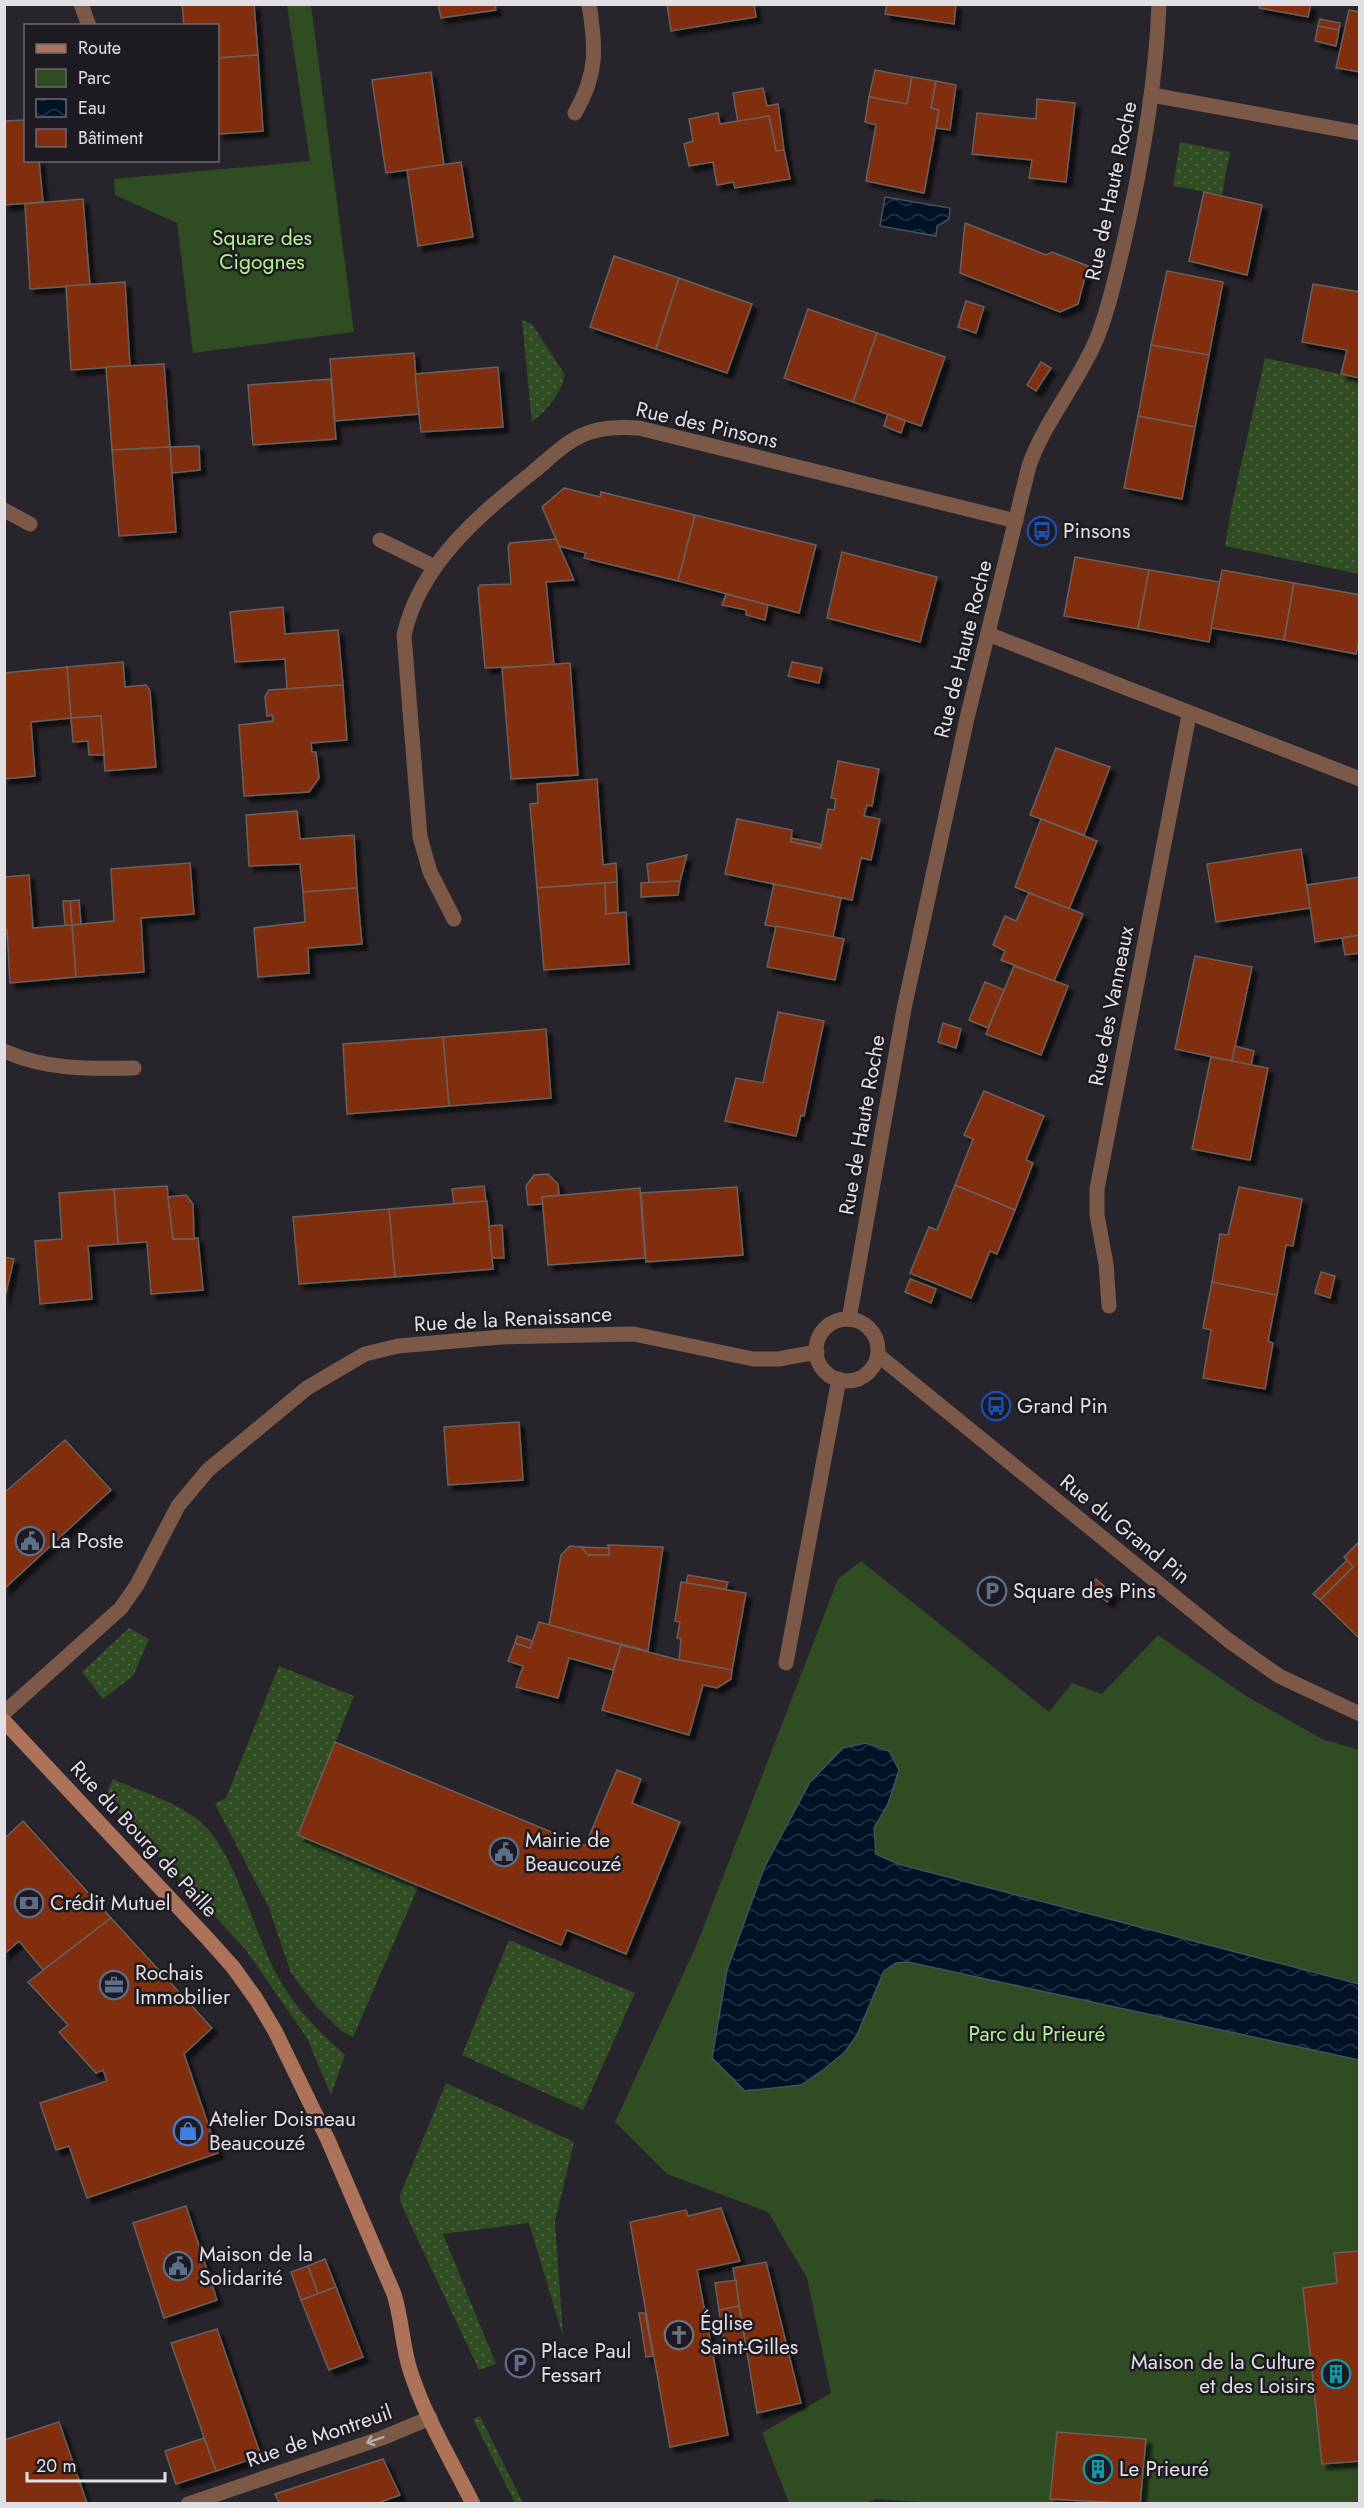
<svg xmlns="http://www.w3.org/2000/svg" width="1364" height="2508" viewBox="0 0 1364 2508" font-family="Jost,sans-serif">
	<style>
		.grass { fill: url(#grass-dots) }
		.park { fill: #304c23 }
		.water { fill: url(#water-waves); stroke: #44505f; stroke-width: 1.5 }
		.building { fill: #802d10; stroke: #69605d; stroke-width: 1.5; filter: url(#shadow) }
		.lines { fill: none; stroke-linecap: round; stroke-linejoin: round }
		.street { stroke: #7c5848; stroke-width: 15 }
		.secondary { stroke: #ad735a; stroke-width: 15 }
		.oneway { stroke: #b9a9a6 }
		.labels { text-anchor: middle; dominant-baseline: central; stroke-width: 5; stroke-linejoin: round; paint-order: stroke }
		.street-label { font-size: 21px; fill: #e1dfe4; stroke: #1d1b21 }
		.park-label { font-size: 21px; fill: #aff58f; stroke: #1d1b21 }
		.poi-label { font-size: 21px; fill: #e1dfe4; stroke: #1d1b21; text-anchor: start }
	</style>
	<defs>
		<pattern id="grass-dots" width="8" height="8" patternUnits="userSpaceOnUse" patternTransform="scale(1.5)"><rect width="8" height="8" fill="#304c23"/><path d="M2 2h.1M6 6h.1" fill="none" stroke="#4e6543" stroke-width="1.8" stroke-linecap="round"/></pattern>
		<pattern id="water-waves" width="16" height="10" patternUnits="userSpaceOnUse" patternTransform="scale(1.5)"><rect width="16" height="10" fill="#001326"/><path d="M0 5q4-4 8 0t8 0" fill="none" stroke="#253545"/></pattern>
		<filter id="shadow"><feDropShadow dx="5.5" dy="5.5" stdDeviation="1.5" flood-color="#0009"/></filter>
	</defs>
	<rect width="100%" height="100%" fill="#27252b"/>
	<g class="grass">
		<path d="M1180 142 1230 152 1222 195 1173 186Z"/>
		<path d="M522 320 532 324 565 375C559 396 548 409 532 422Z"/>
		<path d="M1265 358 1359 378V574L1225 546 1231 510Z"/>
		<path d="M129 1628 149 1639 133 1676 103 1699 82 1672Z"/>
		<path d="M279 1666 354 1696 298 1835 419 1885 353 2037 341 2031 316 2006 291 1973 269 1908 215 1804 226 1798Z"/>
		<path d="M113 1779C141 1792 185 1804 206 1827 235 1859 251 1920 269 1959 286 1998 313 2027 345 2055L331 2095 307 2038 246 1950 105 1797Z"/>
		<path d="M509 1940 635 1993 583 2110 462 2055Z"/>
		<path d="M446 2083 574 2142 555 2221 563 2336 529 2223 443 2234 496 2364 479 2370 401 2204 400 2195Z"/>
		<path d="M480 2416 523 2503H515L473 2419Z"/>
	</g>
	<g class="park">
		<path d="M287 5H311L354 332 193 353 177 223 115 195 114 179 310 161Z"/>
		<path d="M861 1561 1049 1712 1072 1683 1102 1694 1158 1635 1246 1696 1322 1739 1359 1750V2503L948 2504 876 2499 867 2503H789L762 2433 831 2393 807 2278 768 2212 667 2174 615 2122 697 1944 838 1579Z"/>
	</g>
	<g class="water">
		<path d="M885 197 950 208 949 219 937 226 936 236 880 226Z"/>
		<path d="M866 1743 889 1751 899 1770 888 1804 874 1828 876 1854 898 1864 1359 1984V2060L908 1962 896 1963 884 1971 857 2035 845 2052 823 2070 801 2085 745 2091 712 2058 727 1970 764 1868 810 1782 843 1748Z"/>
	</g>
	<g class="building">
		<path d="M182 4H254L258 55 218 58V26H184Z"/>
		<path d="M438 4H495L496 10 441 18Z"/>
		<path d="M667 4H754L756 17 671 31Z"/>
		<path d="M887 4H956L954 24 885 14Z"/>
		<path d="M1260 4 1285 5 1311 4 1308 17 1259 8Z"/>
		<path d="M1349 10 1360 12V72L1336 68Z"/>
		<path d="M1320 19 1340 23 1339 30 1318 26Z"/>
		<path d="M1318 26 1339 30 1336 46 1315 41Z"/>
		<path d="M258 55 263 131 218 134V58Z"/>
		<path d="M875 70 912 77 907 104 869 97Z"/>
		<path d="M431 72 444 165 386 173 372 80Z"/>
		<path d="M912 77 936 81 931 108 939 110 924 193 866 181 876 125 865 122 869 97 907 104Z"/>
		<path d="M936 81 956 85 950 130 936 128 939 110 931 108Z"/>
		<path d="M763 88 767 106 778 104 784 150 776 151 769 116 738 122 733 93Z"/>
		<path d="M1037 99 1075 103 1066 182 1029 178 1032 160 972 154 977 113 1036 119Z"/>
		<path d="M718 113 720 124 769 116 776 151 784 150 790 179 735 188 733 182 717 185 713 162 689 166 684 144 693 141 689 119Z"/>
		<path d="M26 120V160H39L43 202 4 205V121Z"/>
		<path d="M461 162 473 237 418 246 407 170Z"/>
		<path d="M1204 192 1262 205 1247 275 1189 261Z"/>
		<path d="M83 199 90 285 30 289 25 204Z"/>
		<path d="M965 223 1046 255 1052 252 1088 266 1078 304 1060 312 960 273Z"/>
		<path d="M614 256 679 278 656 349 590 327Z"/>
		<path d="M1167 271 1223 282 1209 355 1151 345Z"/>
		<path d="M679 278 752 304 727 373 656 349Z"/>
		<path d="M125 282 130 366 71 370 66 286Z"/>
		<path d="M1313 284 1360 292V378L1341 374 1347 350 1302 342Z"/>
		<path d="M966 301 984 307 976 333 958 327Z"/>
		<path d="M808 309 877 333 853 402 784 378Z"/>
		<path d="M877 333 945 357 921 426 853 402Z"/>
		<path d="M1151 345 1209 355 1195 427 1138 416Z"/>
		<path d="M414 353 419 414 335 421 330 359Z"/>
		<path d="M1041 362 1051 368 1036 391 1027 385Z"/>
		<path d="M164 364 170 447 112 450 106 367Z"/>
		<path d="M498 367 503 427 421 432 415 374Z"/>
		<path d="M331 379 336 439 253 445 248 385Z"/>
		<path d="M888 414 905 421 901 433 884 426Z"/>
		<path d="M1138 416 1195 427 1182 499 1124 488Z"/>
		<path d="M199 446 200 470 172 473 170 447Z"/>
		<path d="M170 447 176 532 119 536 112 450Z"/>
		<path d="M564 488 600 497 601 492 695 515 678 581 584 558 586 553 559 546 542 507Z"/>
		<path d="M695 515 816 545 799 613 678 581Z"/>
		<path d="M556 539 574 580 546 582 554 665 485 668 478 588 480 585 511 584 508 547 510 543Z"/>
		<path d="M842 552 937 577 920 642 827 618Z"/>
		<path d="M1075 557 1149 570 1138 629 1064 616Z"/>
		<path d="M1149 570 1220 582 1209 642 1138 629Z"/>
		<path d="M1222 570 1294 583 1284 640 1211 628Z"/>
		<path d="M1294 583 1360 595V636L1356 654 1284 640Z"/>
		<path d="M726 594 768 605 765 620 746 615V610L722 605Z"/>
		<path d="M283 607 285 634 338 630 343 685 287 689 285 659 235 662 230 612Z"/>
		<path d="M123 662 125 687 146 685 150 691 156 767 105 771 101 716 71 718 67 667Z"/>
		<path d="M792 662 822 668 819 683 788 676Z"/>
		<path d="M570 663 578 775 511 779 502 668Z"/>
		<path d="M67 667 71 718 31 722 35 776 4 779V673Z"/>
		<path d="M343 685 347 740 311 743 312 752H316L319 778 309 792 244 796 239 725 273 721 272 715 267 716 265 697 269 690Z"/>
		<path d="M101 716 104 755H89L88 741 73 742 71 718Z"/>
		<path d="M1056 748 1110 767 1084 835 1030 815Z"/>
		<path d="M838 761 879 769 872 806 867 805 864 816 880 819 871 860 861 858 852 900 725 874 737 819 792 830 791 842 821 848 828 809 834 810 836 799 831 798Z"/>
		<path d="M597 779 603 865 616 863 617 882 537 888 530 804 538 803 537 784Z"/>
		<path d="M297 811 300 839 354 835 357 888 303 892 300 864 249 866 246 815Z"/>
		<path d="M1041 819 1097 841 1069 909 1015 887Z"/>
		<path d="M791 838 821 844V848L791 842Z"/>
		<path d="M1301 849 1310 908 1216 922 1207 864Z"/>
		<path d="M687 855 680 881 649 883 647 864Z"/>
		<path d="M190 863 194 914 141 918 144 972 76 977 72 925 114 921 111 869Z"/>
		<path d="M29 875 33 928 72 925 76 977 10 983 7 930H4V877Z"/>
		<path d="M1360 877V935L1315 942 1307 885Z"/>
		<path d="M680 881 678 895 641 897V883Z"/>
		<path d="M617 882 618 913 606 914 605 883Z"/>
		<path d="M605 883 606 914 626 912 629 964 544 970 537 888Z"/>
		<path d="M774 884 841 898 833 937 765 925Z"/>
		<path d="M357 888 362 944 308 948 309 973 258 977 254 928 305 922 303 892Z"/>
		<path d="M1029 893 1083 914 1054 981 1001 960 1005 951 993 945 1005 916 1016 921Z"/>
		<path d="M79 900 81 924 72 925 70 901Z"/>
		<path d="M63 901H70L72 925H65Z"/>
		<path d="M776 926 844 939 835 980 767 967Z"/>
		<path d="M1360 935V953L1345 955 1342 938Z"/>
		<path d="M1195 956 1252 967 1232 1061 1175 1049Z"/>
		<path d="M1014 966 1068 986 1041 1055 986 1034Z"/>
		<path d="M985 982 1004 990 988 1028 969 1020Z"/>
		<path d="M778 1012 824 1021 804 1116 801 1115 796 1136 725 1121 736 1078 763 1083Z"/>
		<path d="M943 1023 961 1029 956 1048 938 1042Z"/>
		<path d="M546 1029 551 1098 449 1106 443 1037Z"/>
		<path d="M443 1037 449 1106 347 1114 343 1044Z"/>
		<path d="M1235 1046 1254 1051 1251 1065 1232 1061Z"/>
		<path d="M1211 1057 1268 1068 1250 1160 1192 1149Z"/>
		<path d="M984 1091 1044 1116 1026 1160 1033 1163 1015 1210 955 1185 973 1139 964 1135Z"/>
		<path d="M548 1174 558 1184 559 1195 542 1197 543 1204 528 1205 526 1186 534 1175Z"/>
		<path d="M955 1185 1015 1210 997 1254 990 1251 971 1298 910 1273 929 1227 937 1230Z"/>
		<path d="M167 1186 173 1239 198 1238 203 1290 151 1294 147 1242 118 1244 114 1189Z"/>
		<path d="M484 1186 486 1201 454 1204 452 1189Z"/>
		<path d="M737 1187 743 1255 646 1262 641 1193Z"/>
		<path d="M1239 1187 1302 1199 1293 1246 1286 1245 1277 1295 1212 1282 1220 1234 1228 1235Z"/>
		<path d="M640 1188 645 1258 548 1265 542 1197Z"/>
		<path d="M114 1189 118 1244 88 1246 92 1299 40 1304 35 1241 62 1239 59 1193Z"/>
		<path d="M186 1195 193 1204 194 1239H173L168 1197Z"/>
		<path d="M487 1201 493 1269 395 1277 389 1209Z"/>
		<path d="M389 1209 395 1277 299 1284 293 1217Z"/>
		<path d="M502 1225 504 1258H492L489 1226Z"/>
		<path d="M4 1257 14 1259 4 1301Z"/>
		<path d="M1321 1272 1335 1276 1330 1298 1315 1293Z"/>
		<path d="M910 1279 936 1289 931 1303 905 1292Z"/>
		<path d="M1212 1282 1277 1295 1268 1341 1273 1343 1265 1389 1203 1378 1211 1330 1203 1328Z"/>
		<path d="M519 1422 523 1480 448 1485 444 1427Z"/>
		<path d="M65 1440 111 1490 4 1589V1493Z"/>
		<path d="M1359 1542H1360V1639L1320 1600 1353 1567 1344 1557Z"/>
		<path d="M608 1545 663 1547 648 1651 549 1625 561 1555 570 1546 581 1547 588 1555H609Z"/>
		<path d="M581 1547 609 1548V1555H588Z"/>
		<path d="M1347 1560 1353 1567 1320 1600 1313 1594Z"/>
		<path d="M688 1575 728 1582 726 1589 686 1583Z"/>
		<path d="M1096 1579 1113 1594 1107 1602 1089 1587Z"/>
		<path d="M681 1582 746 1593 732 1670 679 1660 681 1639 677 1638 680 1622 675 1621Z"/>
		<path d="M539 1622 621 1645 613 1670 569 1658 558 1698 516 1687 523 1666 508 1661 515 1643 530 1648Z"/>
		<path d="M517 1636 533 1641 530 1648 515 1643Z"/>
		<path d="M621 1645 679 1660 732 1670 731 1679 717 1688 703 1685 689 1735 602 1710Z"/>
		<path d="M335 1742 585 1846 617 1770 641 1779 632 1803 680 1822 626 1954 567 1930 561 1945 298 1835Z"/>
		<path d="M23 1821 111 1918 43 1970 19 1941 4 1954V1839Z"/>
		<path d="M111 1918 212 2028 184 2054 218 2153 87 2198 69 2146 56 2150 40 2103 107 2081 103 2070 96 2073 59 2032 68 2025 28 1982Z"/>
		<path d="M186 2206 217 2300 164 2318 133 2223Z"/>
		<path d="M721 2208 740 2261 697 2270 728 2435 670 2447 630 2222 686 2210 688 2216Z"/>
		<path d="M1360 2251V2461L1322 2464 1303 2288 1337 2283 1334 2253Z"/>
		<path d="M325 2259 336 2287 318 2294 308 2266Z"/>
		<path d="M766 2262 801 2403 757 2413 733 2268Z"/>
		<path d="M308 2266 318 2294 301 2300 291 2272Z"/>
		<path d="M736 2280 739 2306 719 2310 715 2283Z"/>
		<path d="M336 2287 363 2357 329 2370 301 2300Z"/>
		<path d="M739 2306 746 2347 725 2350 719 2310Z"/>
		<path d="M639 2313H645L653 2356 646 2357Z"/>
		<path d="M217 2329 261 2456 216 2471 171 2343Z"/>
		<path d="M59 2422 87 2503 4 2504V2440Z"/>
		<path d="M1057 2432 1146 2439 1140 2504 1050 2499Z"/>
		<path d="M204 2438 216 2471 176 2484 165 2451Z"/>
		<path d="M383 2459 400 2495 375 2504H280L275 2494Z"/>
	</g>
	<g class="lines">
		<g class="street">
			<path d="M81 4 89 26"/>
			<path d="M1152 95 1360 133"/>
			<path d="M575 113C598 73 596 48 589 4"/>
			<path d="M4 510 30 524"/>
			<path d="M380 540 435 567"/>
			<path d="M988 634 1360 779"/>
			<path d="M454 919 430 872 420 837 404 635C420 564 479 515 533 472 549 459 565 442 585 434 602 427 620 427 639 428L1016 521"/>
			<path d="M4 1051C46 1070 90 1069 134 1068"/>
			<path d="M1109 1306 1106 1264 1097 1215V1189L1189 715"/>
			<path d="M849 1319 904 1009 967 718 1029 466C1045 420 1078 384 1097 338 1109 308 1116 275 1124 242 1142 164 1156 85 1159 4"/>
			<circle cx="847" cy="1350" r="31"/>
			<path d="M878 1355 1228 1640 1279 1676 1360 1714"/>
			<path d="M786 1663 839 1379"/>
			<path d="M4 1713 121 1608 137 1585 178 1506 208 1470 307 1388 365 1354 398 1346 501 1337 634 1334 753 1359H778L817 1352"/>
			<path d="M188 2504 382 2438 430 2418"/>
		</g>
		<path class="secondary" d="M4 1721 207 1938 233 1967 256 1999 275 2031 328 2140 394 2294C402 2319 402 2345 410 2370 425 2417 451 2460 473 2504"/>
	</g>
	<defs><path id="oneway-shaft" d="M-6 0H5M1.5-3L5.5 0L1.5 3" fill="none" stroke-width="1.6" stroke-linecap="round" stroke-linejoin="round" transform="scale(1.5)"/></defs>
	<use class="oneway" href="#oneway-shaft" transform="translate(375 2440) rotate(161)"/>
	<defs>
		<g id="bus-ring" transform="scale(1.5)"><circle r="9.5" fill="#1d1b21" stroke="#1a4fb4" stroke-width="1.5"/><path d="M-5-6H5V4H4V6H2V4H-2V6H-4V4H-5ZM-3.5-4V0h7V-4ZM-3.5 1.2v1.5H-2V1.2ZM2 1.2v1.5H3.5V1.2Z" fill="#1a4fb4"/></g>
		<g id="civic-ring" transform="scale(1.5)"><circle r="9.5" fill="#1d1b21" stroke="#5c6f8a" stroke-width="1.5"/><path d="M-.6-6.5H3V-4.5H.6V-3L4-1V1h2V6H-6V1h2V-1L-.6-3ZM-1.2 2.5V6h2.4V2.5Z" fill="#5c6f8a"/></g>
		<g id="parking-ring" transform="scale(1.5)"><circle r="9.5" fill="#1d1b21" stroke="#5c6f8a" stroke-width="1.5"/><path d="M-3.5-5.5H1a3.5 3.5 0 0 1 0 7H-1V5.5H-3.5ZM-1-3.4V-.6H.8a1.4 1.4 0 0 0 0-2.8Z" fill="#5c6f8a"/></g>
		<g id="bank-ring" transform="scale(1.5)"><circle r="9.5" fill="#1d1b21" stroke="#5c6f8a" stroke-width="1.5"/><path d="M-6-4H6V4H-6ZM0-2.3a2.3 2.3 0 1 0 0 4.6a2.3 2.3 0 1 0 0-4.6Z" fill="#5c6f8a"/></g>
		<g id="office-ring" transform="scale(1.5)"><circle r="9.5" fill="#1d1b21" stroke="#5c6f8a" stroke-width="1.5"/><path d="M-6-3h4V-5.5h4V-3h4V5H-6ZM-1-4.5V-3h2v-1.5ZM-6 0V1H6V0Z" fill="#5c6f8a"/></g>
		<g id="shop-ring" transform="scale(1.5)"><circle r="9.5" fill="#1d1b21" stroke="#3f7fe0" stroke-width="1.5"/><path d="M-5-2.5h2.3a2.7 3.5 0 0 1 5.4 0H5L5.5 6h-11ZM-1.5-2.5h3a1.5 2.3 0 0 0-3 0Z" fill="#3f7fe0"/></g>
		<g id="church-ring" transform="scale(1.5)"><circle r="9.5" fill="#1d1b21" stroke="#6b7280" stroke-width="1.5"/><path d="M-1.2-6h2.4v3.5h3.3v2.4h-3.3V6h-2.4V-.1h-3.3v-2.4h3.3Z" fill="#6b7280"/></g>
		<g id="building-ring" transform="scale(1.5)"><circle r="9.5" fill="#1d1b21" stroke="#0f9aa8" stroke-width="1.5"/><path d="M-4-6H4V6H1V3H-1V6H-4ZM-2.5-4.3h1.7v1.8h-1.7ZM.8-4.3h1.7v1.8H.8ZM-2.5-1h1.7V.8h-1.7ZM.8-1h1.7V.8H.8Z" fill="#0f9aa8"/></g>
	</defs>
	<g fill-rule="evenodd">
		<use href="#bus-ring" x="1042" y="531"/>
		<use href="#bus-ring" x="996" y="1406"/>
		<use href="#civic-ring" x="30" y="1541"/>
		<use href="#parking-ring" x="992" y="1591"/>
		<use href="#civic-ring" x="504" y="1852"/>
		<use href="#bank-ring" x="29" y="1903"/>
		<use href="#office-ring" x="114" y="1985"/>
		<use href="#shop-ring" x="188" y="2131"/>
		<use href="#civic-ring" x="178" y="2266"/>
		<use href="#church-ring" x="679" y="2335"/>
		<use href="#parking-ring" x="520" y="2363"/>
		<use href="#building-ring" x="1336" y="2374"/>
		<use href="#building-ring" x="1098" y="2469"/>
	</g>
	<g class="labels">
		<g class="street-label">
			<text transform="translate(1111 191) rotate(-78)">Rue de Haute Roche</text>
			<text transform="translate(707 425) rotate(13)">Rue des Pinsons</text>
			<text transform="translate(963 649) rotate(-76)">Rue de Haute Roche</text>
			<text transform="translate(1111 1006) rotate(-79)">Rue des Vanneaux</text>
			<text transform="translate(862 1125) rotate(-80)">Rue de Haute Roche</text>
			<text transform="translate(513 1319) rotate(-3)">Rue de la Renaissance</text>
			<text transform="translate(1125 1529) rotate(39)">Rue du Grand Pin</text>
			<text transform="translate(144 1839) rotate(47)">Rue du Bourg de Paille</text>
			<text transform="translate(319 2436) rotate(-19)">Rue de Montreuil</text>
		</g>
		<g class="park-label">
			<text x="262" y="238">Square des<tspan x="262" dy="24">Cigognes</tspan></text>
			<text x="1037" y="2034">Parc du Prieuré</text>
		</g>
		<g class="poi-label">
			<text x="1063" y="531">Pinsons</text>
			<text x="1017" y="1406">Grand Pin</text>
			<text x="51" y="1541">La Poste</text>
			<text x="1013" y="1591">Square des Pins</text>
			<text x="525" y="1840">Mairie de<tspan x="525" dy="24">Beaucouzé</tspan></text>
			<text x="50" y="1903">Crédit Mutuel</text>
			<text x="135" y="1973">Rochais<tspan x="135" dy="24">Immobilier</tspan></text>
			<text x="209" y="2119">Atelier Doisneau<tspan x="209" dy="24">Beaucouzé</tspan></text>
			<text x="199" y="2254">Maison de la<tspan x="199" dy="24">Solidarité</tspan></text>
			<text x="700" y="2323">Église<tspan x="700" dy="24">Saint-Gilles</tspan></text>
			<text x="541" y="2351">Place Paul<tspan x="541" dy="24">Fessart</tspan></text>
			<text x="1315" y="2362" text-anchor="end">Maison de la Culture<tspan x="1315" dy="24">et des Loisirs</tspan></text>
			<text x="1119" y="2469">Le Prieuré</text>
		</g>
	</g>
	<rect width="1364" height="2508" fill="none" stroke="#e1dfe4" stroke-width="12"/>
	<rect x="24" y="24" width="195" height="138" fill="#1d1b21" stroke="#6b696f" stroke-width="1.5"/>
	<rect x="36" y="44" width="30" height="9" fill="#ad735a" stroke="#6b696f" stroke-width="1.5"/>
	<text x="78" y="54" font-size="18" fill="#e1dfe4">Route</text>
	<rect x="36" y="69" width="30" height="18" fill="#304c23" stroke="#6b696f" stroke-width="1.5"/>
	<text x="78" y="84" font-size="18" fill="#e1dfe4">Parc</text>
	<rect x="36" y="99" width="30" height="18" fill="url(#water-waves)" stroke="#6b696f" stroke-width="1.5"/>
	<text x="78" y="114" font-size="18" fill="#e1dfe4">Eau</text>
	<rect x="36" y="129" width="30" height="18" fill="#802d10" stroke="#6b696f" stroke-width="1.5"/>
	<text x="78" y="144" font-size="18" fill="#e1dfe4">Bâtiment</text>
	<path d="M27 2472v9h138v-9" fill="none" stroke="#e1dfe4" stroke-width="3"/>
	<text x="36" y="2472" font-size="18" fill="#e1dfe4" stroke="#1d1b21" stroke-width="4.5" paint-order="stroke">20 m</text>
</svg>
